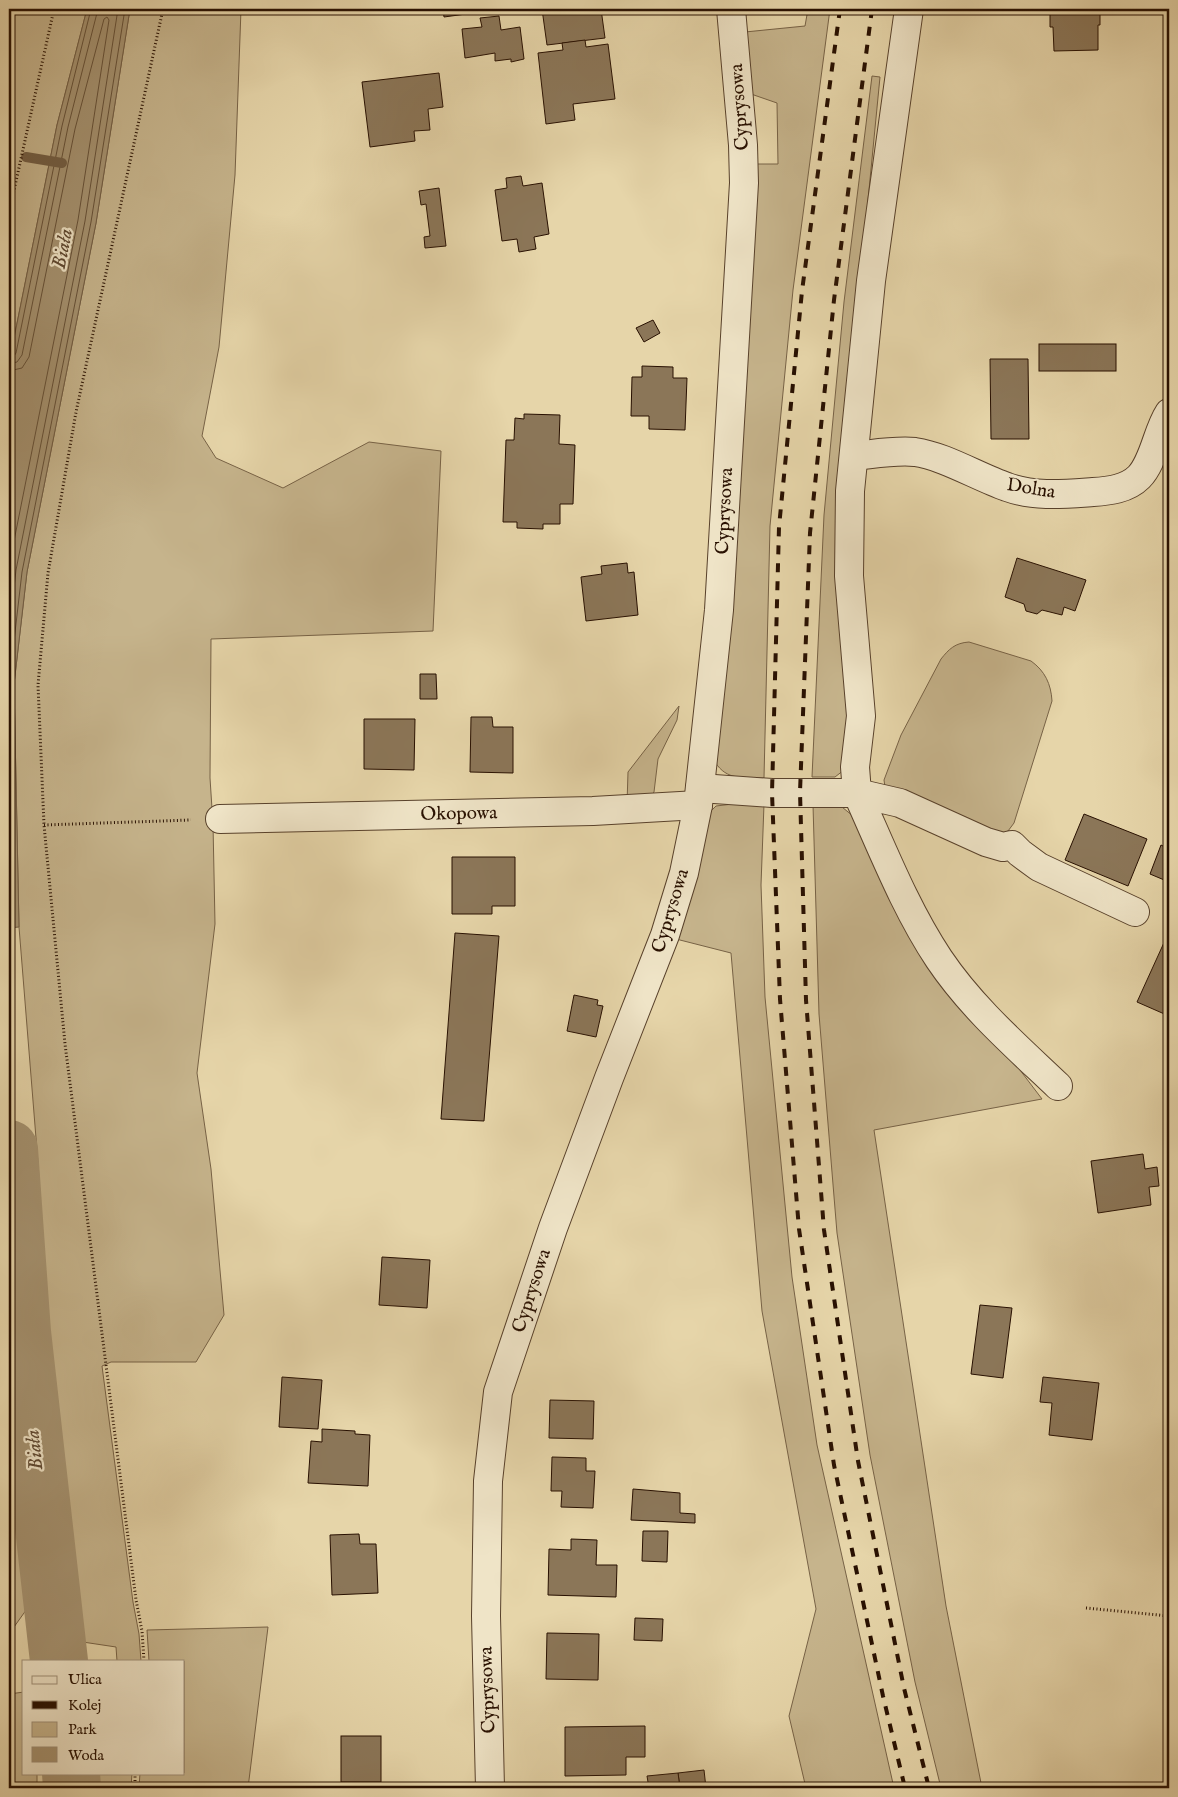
<svg xmlns="http://www.w3.org/2000/svg" width="1178" height="1797" viewBox="0 0 1178 1797" font-family="'IM FELL English',serif">
	<style>
		.green { fill: #c6b48c; stroke: #776246 }
		.water { fill: #a59270; stroke: #735e44 }
		.lines { fill: none; stroke-linecap: round; stroke-linejoin: round }
		.shore { stroke: #665138; stroke-width: 1 }
		.stream { stroke: #735e44; stroke-width: 10 }
		.river { stroke: #a59270; stroke-width: 58 }
		.building { fill: #8b7658; stroke: #281001 }
		.minor-casing { stroke: #58412b; stroke-width: 30 }
		.path { stroke: #281001; stroke-width: 3; stroke-dasharray: 1 2.5; stroke-linecap: butt }
		.minor { stroke: #efe4c7; stroke-width: 28 }
		.rail { stroke: #281001; stroke-width: 4; stroke-dasharray: 9 9; stroke-linecap: butt }
		.labels { text-anchor: middle; dominant-baseline: central; stroke-width: 4.5; stroke-linejoin: round; paint-order: stroke }
		.street-label { font-size: 19px; fill: #281001; stroke: #efe4c7 }
		.water-label { font-size: 20px; font-style: italic; fill: #604a33; stroke: #efe4c7 }
	</style>
	<rect width="100%" height="100%" fill="#e6d5a9"/>
	<filter id="stains"><feTurbulence type="fractalNoise" baseFrequency=".004" numOctaves="4"/><feColorMatrix values="0 0 0 0 .2 0 0 0 0 .09 0 0 0 0 .02 0 0 0 .5 -.17"/></filter>
	<radialGradient id="worn" r=".72"><stop offset=".6" stop-color="#630" stop-opacity="0"/><stop offset="1" stop-color="#630" stop-opacity=".3"/></radialGradient>
	<g class="green">
		<path d="M9 9H87L57 125 9 363Z"/>
		<path d="M130 9H241L235 175 219 347 202 436 216 458 283 488 369 442 441 451 433 631 211 639 210 778 213 824 215 924 197 1073 211 1169 224 1315 196 1362H111L102 1366 133 1602 139 1634 141 1661H117L116 1647 76 1641 48 1329 38 1163 19 927 14 684 27 572 96 223Z"/>
		<path d="M808 9H830L793 290 770 526 764 778C743 777 727 781 715 762L756 164H778L777 103 751 94 745 32 805 26Z"/>
		<path d="M872 76 880 77 860 282 849 710 844 770 835 777H812L824 515 844 302Z"/>
		<path d="M969 642 1031 661C1045 671 1051 684 1052 701L1014 823 1008 831 1001 834 885 787 884 780 901 735 941 659C949 649 955 643 969 642Z"/>
		<path d="M679 706 677 720 658 759 654 792 649 799 627 804 628 772Z"/>
		<path d="M733 804H764L761 885 765 997 792 1277 817 1445 894 1788H806L789 1716 816 1609 762 1311 731 953 676 939 708 814 716 806Z"/>
		<path d="M813 805 842 807 859 821 1004 1049 1042 1099 874 1130 946 1606 982 1788H941L915 1682 870 1455 837 1233 819 1014Z"/>
		<path d="M9 1367 29 1606 9 1634Z"/>
		<path d="M268 1627 248 1788H139L140 1773H184V1661H149L147 1630Z"/>
		<path d="M24 1692V1773H37V1788H9V1694Z"/>
		<path d="M90 1773H132L131 1788H92Z"/>
	</g>
	<path class="water" d="M87 9H130L96 223 27 572 14 684 19 927 9 928V363L57 125Z"/>
	<g class="lines">
		<g class="shore">
			<path d="M9 358 14 356 16 353 62 126 91 9"/>
			<path d="M9 364 17 362 22 355 68 127 98 9"/>
			<path d="M9 371 22 368 29 357 75 129 104 19 107 17 109 20 78 220 9 566"/>
			<path d="M9 632 16 570 85 221 118 9"/>
			<path d="M9 923H13L14 920 9 684 22 572 91 222 125 9"/>
		</g>
		<path class="stream" d="M26 157 62 163"/>
		<g class="river">
			<path d="M9 1149 22 1332 59 1661"/>
			<path d="M71 1773 72 1788"/>
		</g>
	</g>
	<g class="building">
		<path d="M443 9H465L466 14 444 17Z"/>
		<path d="M542 9H601L605 38 547 45Z"/>
		<path d="M1050 9H1100V25H1098V50L1054 51 1053 27H1050Z"/>
		<path d="M499 16 501 30 520 27 524 59 511 62V59L495 61V53L465 58 462 29 482 27 480 18Z"/>
		<path d="M585 40 586 47 608 44 615 99 573 104 575 120 546 124 538 53 563 50 562 43Z"/>
		<path d="M439 73 443 107 428 109 430 130 414 131 415 141 370 147 362 82Z"/>
		<path d="M521 176 523 186 542 183 549 234 534 237 536 249 519 252 517 239 502 241 495 190 507 188 506 178Z"/>
		<path d="M439 188 446 246 425 248 424 237 430 236 426 204 421 205 419 191Z"/>
		<path d="M653 320 660 333 644 342 636 328Z"/>
		<rect x="1039" y="344" width="77" height="27"/>
		<path d="M990 359H1028L1029 439H991Z"/>
		<path d="M642 366 673 367V378H687L685 430 649 429V416H631L632 377H642Z"/>
		<path d="M524 414 560 415 559 444 575 445 573 504H560V524H543V529L517 528V522H503L506 440H514L515 418 524 419Z"/>
		<path d="M1017 558 1086 580 1075 611 1064 607 1062 615 1042 610 1037 614 1026 611 1024 604 1005 597Z"/>
		<path d="M627 563 628 573 634 572 638 615 586 621 581 577 602 574 601 566Z"/>
		<path d="M420 674H436L437 699H420Z"/>
		<path d="M471 717H492L493 727H513V773L470 772Z"/>
		<path d="M364 719H415L414 770 364 769Z"/>
		<path d="M1084 814 1147 839 1128 886 1065 860Z"/>
		<path d="M1161 845 1169 849V882L1150 874Z"/>
		<path d="M452 857H515V906H492V914H452Z"/>
		<path d="M455 933 499 936 484 1121 441 1119Z"/>
		<path d="M1167 936 1169 937V1016L1137 1002Z"/>
		<path d="M574 995 598 1000 597 1005 603 1006 596 1037 567 1031Z"/>
		<path d="M1143 1154 1145 1169 1157 1167 1159 1186 1149 1187 1151 1205 1098 1213 1091 1161Z"/>
		<path d="M382 1257 430 1260 427 1308 379 1305Z"/>
		<path d="M980 1305 1012 1308 1003 1378 971 1374Z"/>
		<path d="M282 1377 322 1380 318 1429 279 1427Z"/>
		<path d="M1043 1377 1099 1383 1092 1440 1049 1435 1052 1403 1040 1402Z"/>
		<path d="M550 1400 594 1401 593 1439 549 1438Z"/>
		<path d="M322 1429 355 1431V1434L370 1435 368 1486 308 1483 311 1441 322 1442Z"/>
		<path d="M552 1457 586 1458V1471H595L593 1508 561 1507 562 1491H551Z"/>
		<path d="M633 1489 680 1493V1513L695 1514V1523L631 1520Z"/>
		<path d="M643 1531H668L667 1562 642 1561Z"/>
		<path d="M359 1534 360 1544H376L378 1593 332 1595 330 1535Z"/>
		<path d="M571 1539 597 1540 596 1565H617L616 1597 548 1595 549 1549 571 1550Z"/>
		<path d="M635 1618 663 1619 662 1641 634 1640Z"/>
		<path d="M547 1633 599 1634 598 1680 546 1679Z"/>
		<path d="M645 1726V1757H626V1775L565 1776V1727Z"/>
		<rect x="341" y="1736" width="40" height="46"/>
		<path d="M704 1770 706 1788H680L678 1773Z"/>
		<path d="M678 1773 680 1788H649L647 1776Z"/>
	</g>
	<g class="lines">
		<g class="minor-casing">
			<g id="minor">
				<path d="M854 456C874 454 895 450 915 452 944 456 978 477 1007 487 1034 497 1064 494 1093 492 1109 491 1127 489 1139 477 1154 462 1157 431 1169 413"/>
				<path d="M700 788 772 793H857L855 767 861 716 849 576 850 491 871 281 909 9"/>
				<path d="M220 819 593 811 698 805"/>
				<path d="M1058 1086C1016 1046 972 1008 939 959 905 908 882 848 857 793L900 803 986 842 1003 847 1012 845 1020 853 1039 867 1135 912"/>
				<path d="M490 1788 486 1616 488 1481 498 1392 553 1228 609 1078 665 935 684 873 698 805 719 610 744 183 743 145 731 9"/>
			</g>
		</g>
		<g class="path">
			<path d="M9 213 54 9"/>
			<path d="M44 825 191 820"/>
			<path d="M1086 1608 1169 1616"/>
			<path d="M144 1661 142 1631 136 1600 65 1044 44 825 38 685 48 573 76 412 163 9"/>
			<path d="M135 1788V1773"/>
		</g>
		<use href="#minor" class="minor"/>
		<g class="rail">
			<path d="M840 9 802 291 779 527 772 793 780 999 799 1229 834 1465 883 1696 905 1788"/>
			<path d="M872 9 834 300 810 533 800 792 806 1000 824 1230 858 1461 904 1688 929 1788"/>
		</g>
	</g>
	<g class="labels">
		<g class="street-label">
			<text transform="translate(740 107) rotate(-94)">Cyprysowa</text>
			<text transform="translate(1031 489) rotate(9)">Dolna</text>
			<text transform="translate(725 511) rotate(-87)">Cyprysowa</text>
			<text transform="translate(459 814) rotate(-1)">Okopowa</text>
			<text transform="translate(671 911) rotate(-73)">Cyprysowa</text>
			<text transform="translate(532 1291) rotate(-72)">Cyprysowa</text>
			<text transform="translate(488 1690) rotate(-92)">Cyprysowa</text>
		</g>
		<g class="water-label">
			<text transform="translate(63 249) rotate(-79)">Biała</text>
			<text transform="translate(35 1450) rotate(-96)">Biała</text>
		</g>
	</g>
	<rect width="1178" height="1797" fill="none" stroke="#e6d5a9" stroke-width="30"/>
	<rect x="10" y="10" width="1158" height="1777" fill="none" stroke="#281001" stroke-width="2.5"/>
	<rect x="15" y="15" width="1148" height="1767" fill="none" stroke="#281001"/>
	<rect x="22" y="1660" width="162" height="115" fill="#efe4c7" stroke="#9f8f78"/>
	<rect x="32" y="1676" width="25" height="8" fill="#efe4c7" stroke="#9f8f78"/>
	<text x="68" y="1684" font-size="15" fill="#281001">Ulica</text>
	<rect x="32" y="1701" width="25" height="8" fill="#281001" stroke="#9f8f78"/>
	<text x="68" y="1710" font-size="15" fill="#281001">Kolej</text>
	<rect x="32" y="1722" width="25" height="15" fill="#c6b48c" stroke="#9f8f78"/>
	<text x="68" y="1734" font-size="15" fill="#281001">Park</text>
	<rect x="32" y="1747" width="25" height="15" fill="#a59270" stroke="#9f8f78"/>
	<text x="68" y="1760" font-size="15" fill="#281001">Woda</text>
	<rect width="100%" height="100%" filter="url(#stains)"/>
	<rect width="100%" height="100%" fill="url(#worn)"/>
</svg>
